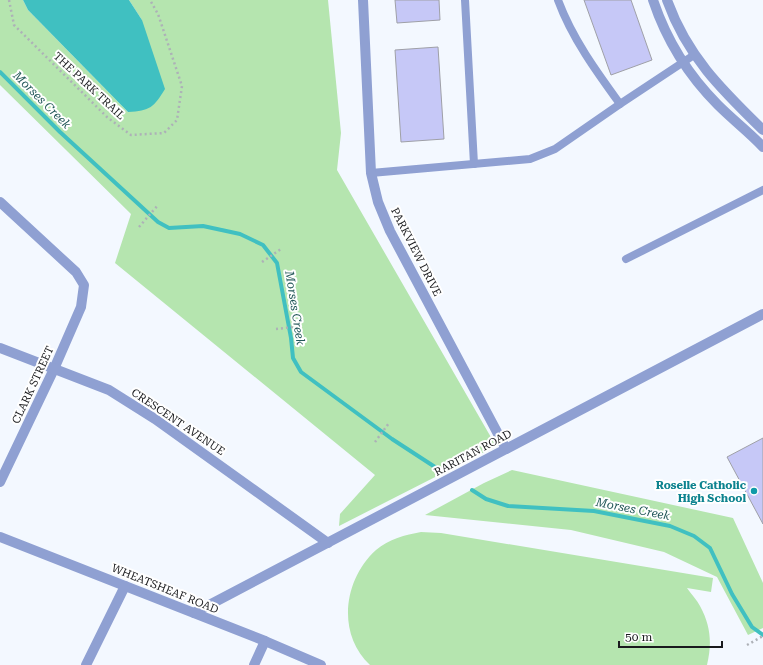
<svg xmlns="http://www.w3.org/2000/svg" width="763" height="665" viewBox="0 0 763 665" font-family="'Roboto Serif',serif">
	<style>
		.green { fill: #b5e5af }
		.water { fill: #40c0c1 }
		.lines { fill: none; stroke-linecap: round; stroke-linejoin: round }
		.stream { stroke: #40c0c1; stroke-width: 4 }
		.building { fill: #c6c8f7; stroke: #9fa0a7 }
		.path { stroke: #adb1b7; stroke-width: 2.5; stroke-dasharray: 2 3; stroke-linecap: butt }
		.service { stroke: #8fa0d2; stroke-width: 8 }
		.minor { stroke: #8fa0d2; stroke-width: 10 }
		.culture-dot { fill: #0f9aa8; stroke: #fff; stroke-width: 1.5 }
		.labels { text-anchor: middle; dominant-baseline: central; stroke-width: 4; stroke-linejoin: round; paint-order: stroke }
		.street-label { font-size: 11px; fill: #191a1d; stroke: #fff }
		.culture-label { font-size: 11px; font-weight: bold; fill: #0d838f; stroke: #fff; text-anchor: end }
		.water-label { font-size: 12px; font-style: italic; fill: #225758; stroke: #fff }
	</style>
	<rect width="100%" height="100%" fill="#f3f8ff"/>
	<g class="green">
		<path d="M0 0H23L28 10 128 112 142 20 129 0H328L341 133 337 170 496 446 339 526 340 514 375 475 115 263 131 214 0 85Z"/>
		<path d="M512 470 733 518 763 583V628L748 635 717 577 664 552 571 530 425 515 484 483Z"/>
		<path d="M421 532 441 533 713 578 711 592 687 588C691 594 697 600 700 606 711 626 712 644 707 665H370C336 633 344 579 376 550 389 539 405 535 421 532Z"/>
	</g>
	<path class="water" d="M23 0H129L142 20 165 89C154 107 150 111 128 112L28 10Z"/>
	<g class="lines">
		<g class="stream">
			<path d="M0 72 60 132 158 222 169 228 203 226 240 234 263 245 277 263 291 338 293 358 301 372 392 439 435 467"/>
			<path d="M472 490 486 499 508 506 594 511 670 526 694 536 710 548 732 594 752 627 763 635"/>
		</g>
	</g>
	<g class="building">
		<path d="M395 0H439L440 20 397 23Z"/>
		<path d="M584 0H631L652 60 611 75Z"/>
		<path d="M438 47 444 139 401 142 395 50Z"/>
		<path d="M763 438V524L727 457Z"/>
	</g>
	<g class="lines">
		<g class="path">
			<path d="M9 0 14 25 107 117 131 135 164 133 177 120 182 86 158 14 150 0"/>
			<path d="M139 227 158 205"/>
			<path d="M262 262 281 249"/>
			<path d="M276 329 302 326"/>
			<path d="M375 442 389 423"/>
			<path d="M747 645 763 636"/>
		</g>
		<g class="service">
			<path d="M465 0 474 164"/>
			<path d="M558 0C572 38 596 71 620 104"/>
			<path d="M371 173 530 159 555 149 620 104 694 55"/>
			<path d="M626 259 763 190"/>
		</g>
		<g class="minor">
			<path d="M363 0 371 173 378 202 390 231 506 449"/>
			<path d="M653 0C666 39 689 76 718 105 733 120 749 132 763 147"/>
			<path d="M667 0C687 56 721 89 763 130"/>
			<path d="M0 202 76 272 84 285 81 307 54 369 0 482"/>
			<path d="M0 348 109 390 155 419 328 543"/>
			<path d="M0 537 265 641 321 665"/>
			<path d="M194 613 763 314"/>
			<path d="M86 665 125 586"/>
			<path d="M254 665 265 641"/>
		</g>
	</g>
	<circle class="culture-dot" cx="754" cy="491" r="4"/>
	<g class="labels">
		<g class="street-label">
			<text transform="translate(89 86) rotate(43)">THE PARK TRAIL</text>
			<text transform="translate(416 252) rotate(63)">PARKVIEW DRIVE</text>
			<text transform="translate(33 385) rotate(-65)">CLARK STREET</text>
			<text transform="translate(178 422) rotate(34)">CRESCENT AVENUE</text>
			<text transform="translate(473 453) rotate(-28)">RARITAN ROAD</text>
			<text transform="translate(165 589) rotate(22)">WHEATSHEAF ROAD</text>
		</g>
		<g class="culture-label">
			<text x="746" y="485">Roselle Catholic<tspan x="746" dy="13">High School</tspan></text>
		</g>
		<g class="water-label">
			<text transform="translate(42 100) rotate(45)">Morses Creek</text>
			<text transform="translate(295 308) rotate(81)">Morses Creek</text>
			<text transform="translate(633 509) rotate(11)">Morses Creek</text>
		</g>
	</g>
	<path d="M619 641v6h103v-6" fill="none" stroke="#191a1d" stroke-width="2"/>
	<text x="625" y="641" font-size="12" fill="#191a1d" stroke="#ffffff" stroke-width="3" paint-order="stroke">50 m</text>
</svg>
